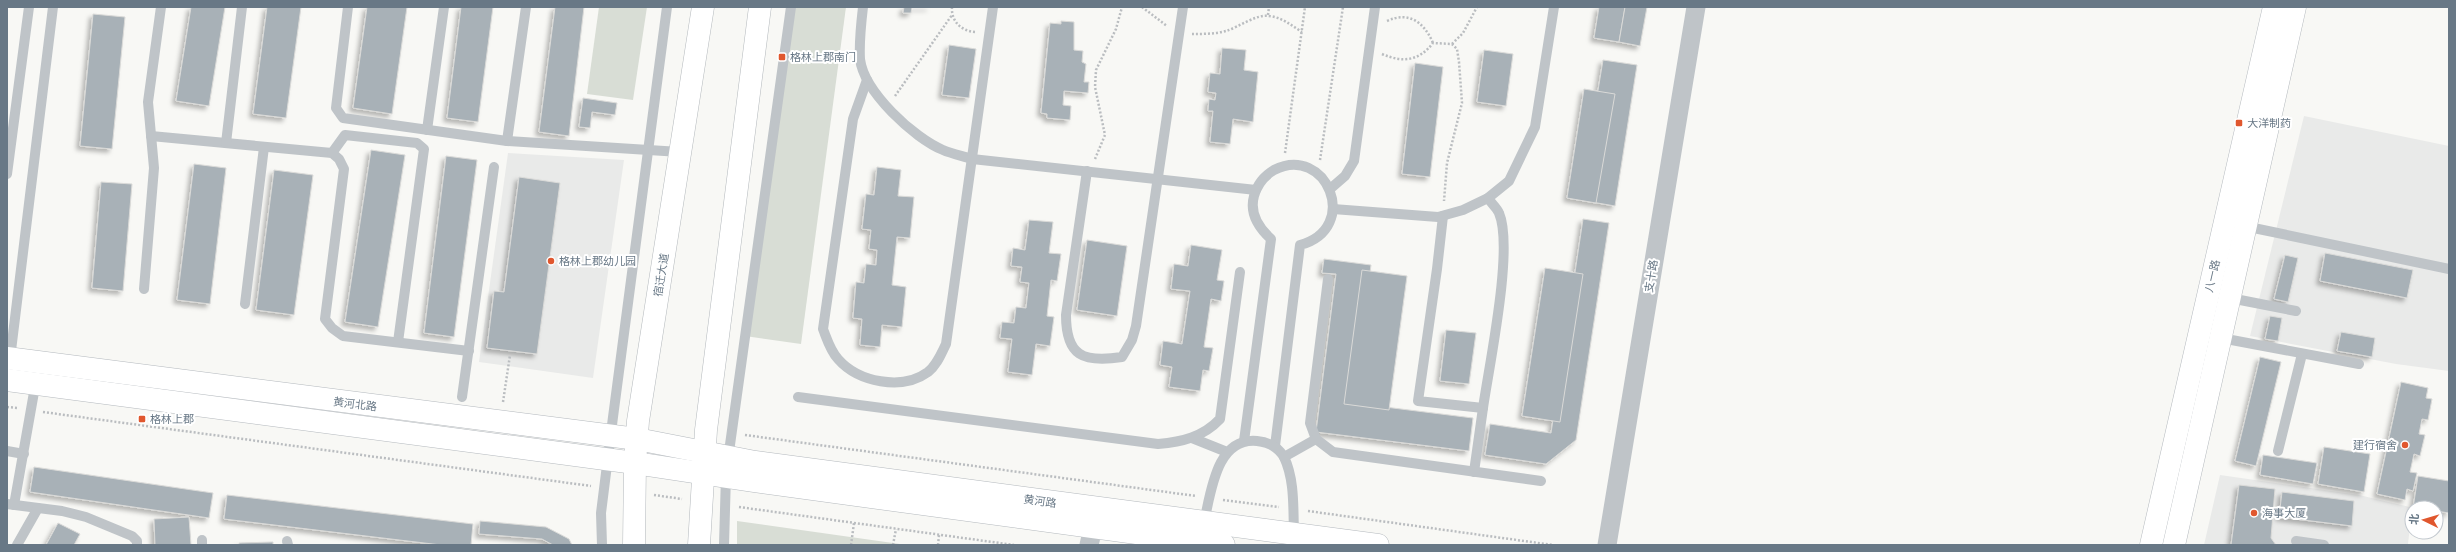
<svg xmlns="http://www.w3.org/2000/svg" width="2456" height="552" viewBox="0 0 2456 552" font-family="'Archivo Narrow','Noto Sans SC',sans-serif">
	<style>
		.built { fill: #e9eae9 }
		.green { fill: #d8ddd5 }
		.building { fill: #a8b1b7; stroke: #dadad8; filter: url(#shadow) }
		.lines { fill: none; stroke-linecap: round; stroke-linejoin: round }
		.secondary-casing { stroke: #b4b9be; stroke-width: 23 }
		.primary-casing { stroke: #b3b8bc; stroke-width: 23 }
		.path { stroke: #babdc0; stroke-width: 2.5; stroke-dasharray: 2 2; stroke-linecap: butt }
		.service { stroke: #bfc4c8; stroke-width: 10 }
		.minor { stroke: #bfc4c8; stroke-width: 19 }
		.secondary { stroke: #fff; stroke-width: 22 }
		.primary { stroke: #fff; stroke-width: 22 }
		.poi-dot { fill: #e0572e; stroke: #fff; stroke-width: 1.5 }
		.labels { text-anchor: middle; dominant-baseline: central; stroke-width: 4; stroke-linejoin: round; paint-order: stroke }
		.poi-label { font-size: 11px; fill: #687886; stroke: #fff; text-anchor: start }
		.street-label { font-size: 11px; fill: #687886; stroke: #fff }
	</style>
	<defs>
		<filter id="shadow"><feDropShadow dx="-3.5" dy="3.5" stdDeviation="2" flood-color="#0004"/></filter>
	</defs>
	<rect width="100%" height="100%" fill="#f8f8f5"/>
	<g class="built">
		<path d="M2304 116 2449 146V371L2396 364 2250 336Z"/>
		<path d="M508 153 624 160 593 378 479 362Z"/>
		<path d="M2220 475 2359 495 2414 508H2412L2408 544 2415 545H2204Z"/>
	</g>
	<g class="green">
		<path d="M599 7H647L633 100 587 94Z"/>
		<path d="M791 7H846L801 344 745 336Z"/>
		<path d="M737 521 907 545H737Z"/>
	</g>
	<g class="building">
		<path d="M191 7H225L209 106 176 101Z"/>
		<path d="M267 7H301L286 118 253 114Z"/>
		<path d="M367 7H407L392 114 353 108Z"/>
		<path d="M461 7H493L478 122 447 118Z"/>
		<path d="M555 7H584L569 136 539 132Z"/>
		<path d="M904 7H930H912L911 13H903Z"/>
		<path d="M1599 7H1625L1619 42 1594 38Z"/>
		<path d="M1625 7H1647L1640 46 1619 42Z"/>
		<path d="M93 14 125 17 112 149 80 146Z"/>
		<path d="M1061 21 1074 22V50L1083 51 1082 62 1086 64 1084 82H1089L1088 93 1064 91 1063 105 1071 106 1070 120 1047 118V114L1041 113 1050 23 1061 24Z"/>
		<path d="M949 45 976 49 969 98 942 95Z"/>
		<path d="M1222 48 1246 50 1244 70 1258 72 1253 122 1233 119 1230 144 1210 142 1213 111H1208L1209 99 1215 100 1216 93 1208 92 1210 73 1220 74Z"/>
		<path d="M1484 50 1513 54 1506 106 1477 102Z"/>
		<path d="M1603 60 1637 65 1615 206 1580 200Z"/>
		<path d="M1415 63 1443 67 1430 177 1402 174Z"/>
		<path d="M1584 89 1615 94 1596 203 1567 198Z"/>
		<path d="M583 98 617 103 615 115 592 112 590 128 579 127Z"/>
		<path d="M371 150 405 155 378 327 345 322Z"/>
		<path d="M446 156 477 160 454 337 424 333Z"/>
		<path d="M194 164 226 168 210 304 177 300Z"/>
		<path d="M877 167 901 170 898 196 914 197 910 238 897 237 892 285 906 287 902 327 882 325 880 347 860 345 862 319 853 318 856 282 864 283 866 264 876 265 877 250 869 249 871 230 862 229 866 194 874 195Z"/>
		<path d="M274 170 313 175 294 315 256 310Z"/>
		<path d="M519 177 560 183 537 354 487 348 494 291 504 292Z"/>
		<path d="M101 182 132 184 123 291 92 288Z"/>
		<path d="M1583 219 1609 223 1576 440 1546 464 1485 455 1490 424 1551 433Z"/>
		<path d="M1029 220 1053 222 1049 253 1061 254 1057 281 1051 280 1047 316 1054 317 1050 346 1036 344 1032 375 1008 372 1012 339 1000 338 1002 322 1014 323 1016 307 1026 308 1029 283 1020 282 1022 267 1011 266 1013 248 1025 250Z"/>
		<path d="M1087 240 1127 246 1117 316 1077 310Z"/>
		<path d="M1191 245 1222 250 1217 280 1224 281 1221 301 1211 299 1204 347 1213 348 1209 371 1203 370 1200 391 1169 387 1172 367 1160 365 1163 341 1182 344 1190 291 1171 289 1174 264 1188 266Z"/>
		<path d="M2325 253 2413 270 2407 298 2320 281Z"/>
		<path d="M2285 255 2298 258 2288 302 2274 299Z"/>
		<path d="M1324 259 1371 265 1353 403 1473 418 1469 451 1316 432 1336 274 1322 273Z"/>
		<path d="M1545 268 1583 274 1560 422 1522 416Z"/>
		<path d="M1362 270 1407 276 1389 410 1344 404Z"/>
		<path d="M2270 316 2282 318 2278 341 2265 339Z"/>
		<path d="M1446 330 1476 333 1469 384 1440 381Z"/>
		<path d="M2341 332 2375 338 2372 357 2337 351Z"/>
		<path d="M2260 357 2281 362 2256 466 2235 461Z"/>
		<path d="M2401 382 2428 388 2426 398 2432 399 2428 420 2422 419 2419 434 2425 435 2420 456 2414 454 2410 472 2417 473 2413 491 2407 489 2405 500 2377 494Z"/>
		<path d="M2324 447 2370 454 2364 492 2318 484Z"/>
		<path d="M2263 455 2317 463 2313 484 2260 475Z"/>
		<path d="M34 467 213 493 209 518 30 492Z"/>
		<path d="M2418 476 2449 481V513L2436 511V508H2413Z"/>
		<path d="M2239 485 2275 489 2271 538 2276 545H2231Z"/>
		<path d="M2282 492 2354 501 2352 526 2279 517Z"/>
		<path d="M227 495 473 524 471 545H441L224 519Z"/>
		<path d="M189 517 191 545H155L154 519Z"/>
		<path d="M480 521 546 527 569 539 572 545H553L542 539 479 534Z"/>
		<path d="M58 523 80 534 74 545H46Z"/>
		<path d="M273 542V545H239V543Z"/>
	</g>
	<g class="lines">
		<g class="secondary-casing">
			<g id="secondary">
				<path d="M7 358 637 439 755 462 1378 545"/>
				<path d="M7 380 635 463 753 481 1224 545"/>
				<path d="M2151 545 2274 7"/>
				<path d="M2174 545 2295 7"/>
			</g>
		</g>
		<g class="primary-casing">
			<g id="primary">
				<path d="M634 545 635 463 638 421 703 7"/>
				<path d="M699 545 706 430 760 7"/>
			</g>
		</g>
		<g class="path">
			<path d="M952 7C951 21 961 31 975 32"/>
			<path d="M1142 7 1167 26"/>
			<path d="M1268 15 1269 7"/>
			<path d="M1387 21C1409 11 1424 22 1433 43"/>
			<path d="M1192 34C1203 34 1215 34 1226 31 1239 27 1256 14 1269 16 1281 17 1291 25 1302 32"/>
			<path d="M1452 44 1463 33 1477 7"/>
			<path d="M1382 54C1403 63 1419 61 1433 43L1452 44 1457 49 1459 62 1462 103 1447 163 1444 201"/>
			<path d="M895 96 952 15"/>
			<path d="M1285 153 1305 7"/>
			<path d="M1095 159 1105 135 1095 87 1096 70 1116 29 1122 7"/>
			<path d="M1320 160 1343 7"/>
			<path d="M503 402 510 355"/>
			<path d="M7 407 18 408"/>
			<path d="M43 412 591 486"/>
			<path d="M745 435 1196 496"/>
			<path d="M654 495 682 499"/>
			<path d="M1223 500 1279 507"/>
			<path d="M739 507 1014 545"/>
			<path d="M1308 511 1553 545"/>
			<path d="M851 545 854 523"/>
			<path d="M893 545 896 529"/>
			<path d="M938 545 939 535"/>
		</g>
		<g class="service">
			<path d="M348 7 336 108 343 118 507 141 680 152"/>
			<path d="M863 7C861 24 859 42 860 59 864 92 914 138 943 150 952 154 963 156 972 159L1256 190"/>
			<path d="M867 80 853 119 823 329C827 339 830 350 838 359 858 382 902 391 928 372 937 365 941 354 946 344L993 7"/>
			<path d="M427 130 444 7"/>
			<path d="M151 136 332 153 339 159 344 169 325 319 332 328 343 336 469 351"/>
			<path d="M507 141 526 7"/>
			<path d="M226 143 242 7"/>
			<path d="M332 153 345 135 417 143 424 149 398 342"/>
			<path d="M1087 171 1066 315C1066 356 1083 363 1122 357L1132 340 1136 326 1183 7"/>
			<path d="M7 174 29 7"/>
			<path d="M1330 189 1345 176 1354 161 1375 7"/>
			<path d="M1333 209 1438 217 1463 210 1488 198 1509 181 1535 127 1554 7"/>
			<path d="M1443 216 1437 269 1418 401 1483 408C1489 366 1514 248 1499 213 1497 208 1491 203 1488 198"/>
			<path d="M2244 226 2449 269"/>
			<path d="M1328 279 1310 423 1316 439 1333 452 1541 481"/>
			<path d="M144 289 154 168 148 102 161 7"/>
			<path d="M2230 298 2296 311"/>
			<path d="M245 304 264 147"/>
			<path d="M2221 338 2359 364"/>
			<path d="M10 359 53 7"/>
			<path d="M462 397 494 167"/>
			<path d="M798 397 1158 444C1182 442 1203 437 1220 419L1240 272"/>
			<path d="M1192 438 1227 452"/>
			<path d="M1244 441 1271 239C1259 228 1249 214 1254 196 1257 185 1264 176 1274 170 1326 143 1362 228 1300 245L1275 446"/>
			<path d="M7 451 24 454"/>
			<path d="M2278 451 2302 354"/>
			<path d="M1284 457 1316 439"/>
			<path d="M728 459 791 7"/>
			<path d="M1474 472 1483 408"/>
			<path d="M7 504 62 511 86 517 132 536 137 541V545"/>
			<path d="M14 505 36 381"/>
			<path d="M1204 522C1211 493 1216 437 1257 441 1268 442 1278 447 1284 457 1295 480 1293 509 1294 533"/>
			<path d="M202 540V545"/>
			<path d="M287 541 288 545"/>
			<path d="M2296 541 2324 545"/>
			<path d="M17 545 38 508"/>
			<path d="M602 545 601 513 613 417 667 7"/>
			<path d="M724 545 726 475"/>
		</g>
		<g class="minor">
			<path d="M1089 545 1093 528"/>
			<path d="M1607 545 1696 7"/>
		</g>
		<use href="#secondary" class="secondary"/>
		<use href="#primary" class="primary"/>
	</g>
	<g class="poi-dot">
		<rect x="778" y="53" width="8" height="8" rx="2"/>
		<rect x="2235" y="119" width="8" height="8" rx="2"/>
		<circle cx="551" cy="261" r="4"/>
		<rect x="138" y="415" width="8" height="8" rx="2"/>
		<circle cx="2405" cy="445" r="4"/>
		<circle cx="2254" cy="513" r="4"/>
	</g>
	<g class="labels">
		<g class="poi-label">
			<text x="790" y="57">格林上郡南门</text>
			<text x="2247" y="123">大洋制药</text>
			<text x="559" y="261">格林上郡幼儿园</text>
			<text x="150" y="419">格林上郡</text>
			<text x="2397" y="445" text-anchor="end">建行宿舍</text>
			<text x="2262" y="513">海事大厦</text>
		</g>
		<g class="street-label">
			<text transform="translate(661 275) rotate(-81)">宿迁大道</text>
			<text transform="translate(1651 276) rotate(-81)">支十路</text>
			<text transform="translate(2212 276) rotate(-77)">八一路</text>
			<text transform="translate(355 404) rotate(7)">黄河北路</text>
			<text transform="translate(1040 501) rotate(8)">黄河路</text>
		</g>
	</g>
	<rect width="2456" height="552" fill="none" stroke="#687886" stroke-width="16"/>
	<g transform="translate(2424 520) rotate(275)"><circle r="19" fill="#ffffff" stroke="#c3c9cf"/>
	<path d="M0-3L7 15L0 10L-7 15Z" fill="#e0572e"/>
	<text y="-6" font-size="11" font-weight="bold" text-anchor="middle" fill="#687886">北</text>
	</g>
</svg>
